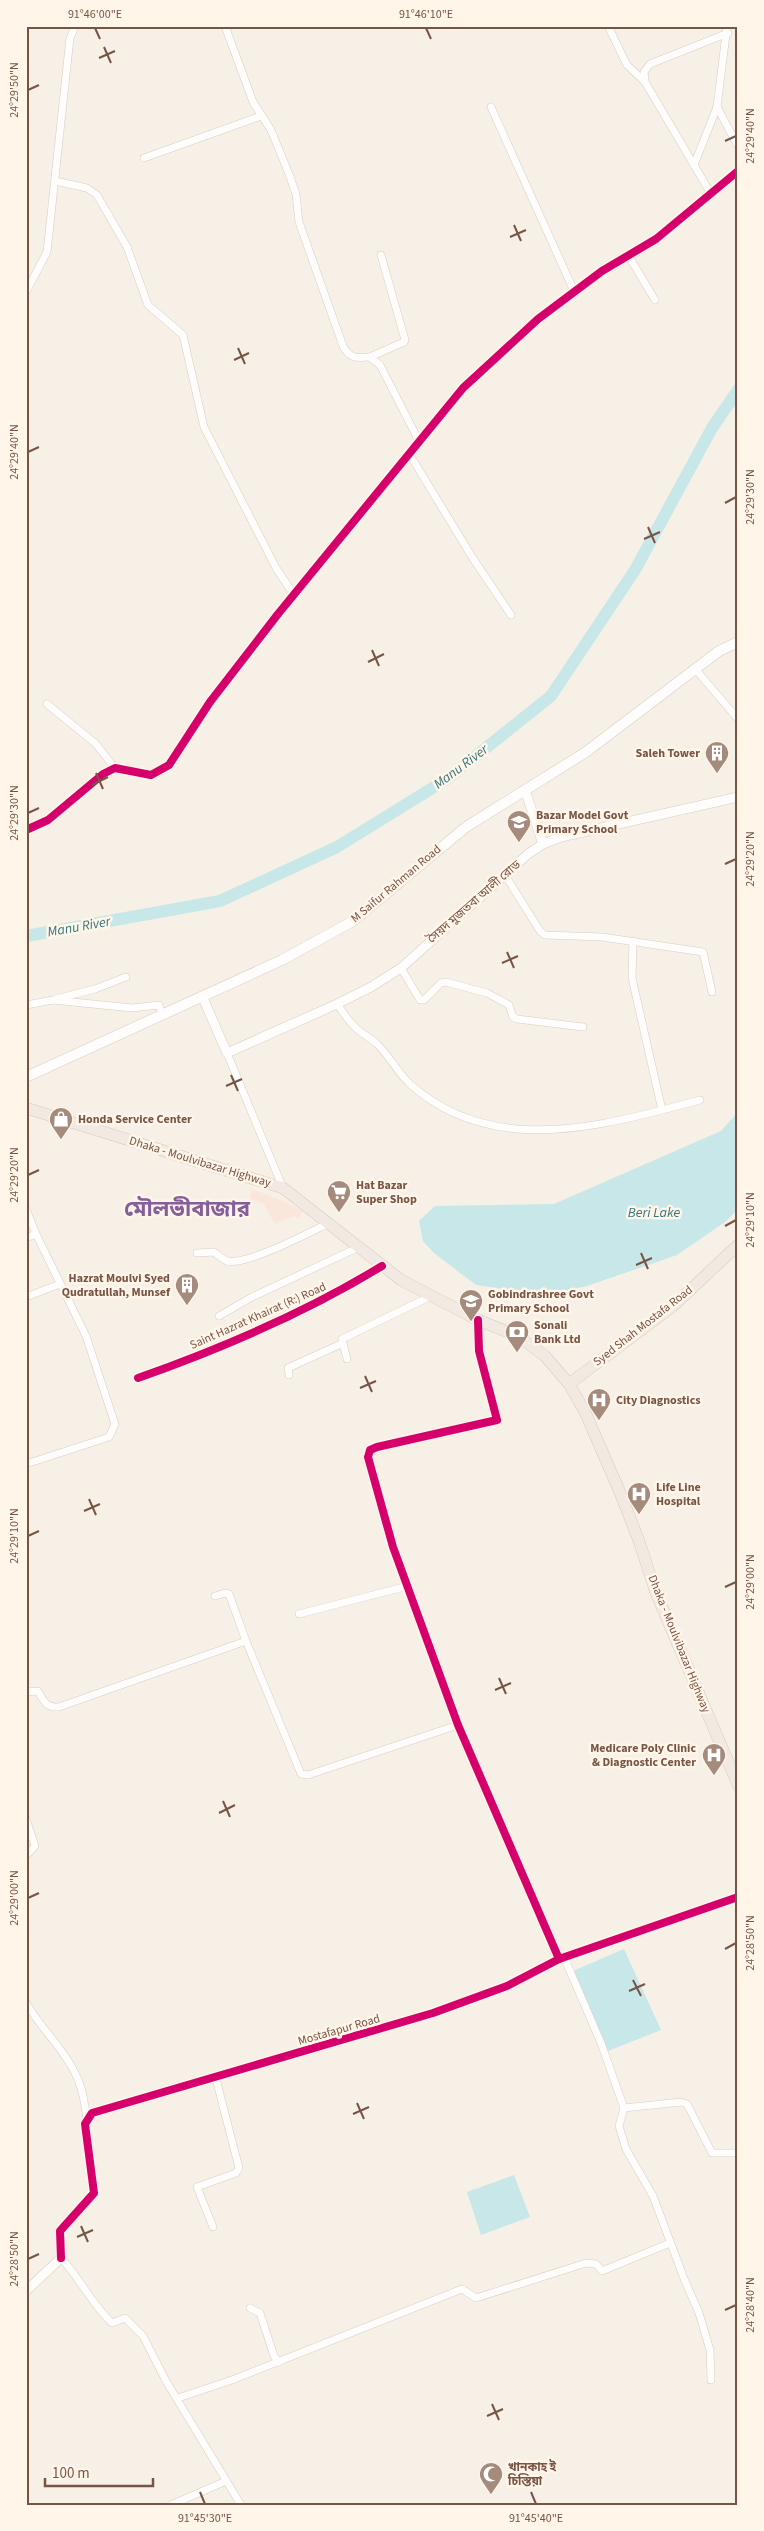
<svg xmlns="http://www.w3.org/2000/svg" width="764" height="2531" viewBox="0 0 764 2531" font-family="'Source Sans 3','Noto Sans Bengali',sans-serif">
	<style>
		.commercial { fill: #fbe6dc }
		.water { fill: #c7e7e8 }
		.lines { fill: none; stroke-linecap: round; stroke-linejoin: round }
		.river { stroke: #c7e7e8; stroke-width: 12 }
		.minor-casing { stroke: #d8cdc4; stroke-width: 8 }
		.tertiary-casing { stroke: #d8cdc4; stroke-width: 10 }
		.secondary-casing { stroke: #d8ccc3; stroke-width: 11 }
		.trunk-casing { stroke: #d6cac3; stroke-width: 12 }
		.minor { stroke: #fefdfb; stroke-width: 7 }
		.tertiary { stroke: #fefdfb; stroke-width: 9 }
		.secondary { stroke: #fefdfb; stroke-width: 10 }
		.trunk { stroke: #f2eae2; stroke-width: 11 }
		.cycleway-casing { stroke: #fff5e8; stroke-width: 11 }
		.cycleway { stroke: #d6006c; stroke-width: 8 }
		.ticks { fill: none; stroke: #775545; stroke-width: 2 }
		.labels { text-anchor: middle; dominant-baseline: central; stroke-width: 5; stroke-linejoin: round; paint-order: stroke }
		.poi-label { font-size: 12px; font-weight: bold; fill: #775545; stroke: #fff5e8; text-anchor: start }
		.street-label { font-size: 12px; fill: #775545; stroke: #fff5e8 }
		.water-label { font-size: 14px; font-style: italic; fill: #37767e; stroke: #fff5e8 }
		.town-label { font-size: 22px; font-weight: bold; fill: #855f9b; stroke: #fff5e8 }
		.neatline { fill: none; stroke: #775545; stroke-width: 2 }
		.ticks-label { font-size: 12px; text-anchor: middle; fill: #775545 }
	</style>
	<rect width="100%" height="100%" fill="#f7f0e6"/>
	<path class="commercial" d="M252 1189 278 1199 303 1211 299 1218 294 1216 275 1224 263 1203 249 1199Z"/>
	<g class="water">
		<path d="M738 1112V1209L725 1222 677 1255 587 1286 544 1295 476 1285 434 1253 423 1241 419 1221 435 1206 554 1204 721 1131Z"/>
		<path d="M624 1949 661 2030 608 2051 573 1971Z"/>
		<path d="M514 2175 530 2217 481 2235 467 2192Z"/>
	</g>
	<g class="lines">
		<path class="river" d="M26 936 220 901 337 847 447 779 551 696 635 570 712 428 738 390"/>
		<g class="minor-casing">
			<g id="minor">
				<path d="M225 26 253 102 271 130 289 174 296 194 299 222 343 346C350 359 356 358 370 357L380 365 420 443"/>
				<path d="M608 26 627 65 645 82"/>
				<path d="M491 107 574 291"/>
				<path d="M717 107 738 146"/>
				<path d="M144 158 261 116"/>
				<path d="M694 165 645 82 644 72 650 64 728 33"/>
				<path d="M55 181 87 188 97 195 127 247 148 305 183 335 204 427 276 568 294 595"/>
				<path d="M711 194 694 165 717 107 727 26"/>
				<path d="M628 255 655 300"/>
				<path d="M26 292 47 252 70 38 75 26"/>
				<path d="M370 357 404 342 405 340 381 255"/>
				<path d="M410 455 472 557 511 615"/>
				<path d="M696 670 738 719"/>
				<path d="M47 704 95 743 115 768"/>
				<path d="M26 830 48 820 103 774 115 768 151 775 169 765 210 702 278 614 463 388 538 319 602 271 656 239 738 171"/>
				<path d="M505 875 540 931 545 935 602 937 703 952 712 992"/>
				<path d="M401 968 420 1000H424L441 983 446 982 487 993 509 1005 513 1017 517 1019 583 1027"/>
				<path d="M56 999 95 989 126 977"/>
				<path d="M337 1004C343 1012 348 1021 356 1028 362 1034 371 1038 377 1044 390 1056 398 1074 411 1085 484 1149 577 1132 662 1110L632 978 633 941"/>
				<path d="M26 1005 53 1000 132 1008 159 1005 162 1014"/>
				<path d="M227 1053 283 1188"/>
				<path d="M662 1110 700 1100"/>
				<path d="M26 1209 36 1234 86 1336 115 1424 109 1437 26 1464"/>
				<path d="M26 1238 36 1234"/>
				<path d="M197 1253 214 1252C218 1255 222 1259 227 1261 246 1266 308 1233 327 1224"/>
				<path d="M26 1297 60 1284"/>
				<path d="M219 1316 252 1297 357 1248"/>
				<path d="M478 1320 479 1351 497 1420 377 1447 370 1450 368 1457 393 1547 458 1725 559 1959"/>
				<path d="M347 1359 342 1339 429 1297"/>
				<path d="M289 1375 288 1368 341 1344"/>
				<path d="M138 1378C223 1348 305 1313 382 1266"/>
				<path d="M215 1596 225 1593 229 1594 246 1641"/>
				<path d="M299 1614 408 1586"/>
				<path d="M26 1692 38 1691C43 1700 46 1708 59 1707L246 1641 301 1774 308 1775 458 1725"/>
				<path d="M26 1819 35 1846 26 1856"/>
				<path d="M564 1957 601 2043 624 2108 619 2126 626 2149 653 2196 685 2281 699 2313 710 2350 711 2380"/>
				<path d="M26 2003C43 2032 71 2055 81 2088 84 2097 85 2108 87 2118"/>
				<path d="M624 2108 681 2102 687 2104 712 2153H738"/>
				<path d="M213 2227 197 2187 236 2173 239 2168 215 2075"/>
				<path d="M61 2258C80 2278 92 2305 112 2323L125 2318 143 2336 166 2381 241 2505"/>
				<path d="M250 2308 260 2313 274 2356 279 2362"/>
				<path d="M178 2398 232 2380 462 2289 476 2298 586 2263 596 2264 602 2271 670 2243"/>
				<path d="M171 2505 226 2481"/>
			</g>
		</g>
		<g class="tertiary-casing">
			<g id="tertiary">
				<path d="M525 790 543 844"/>
				<path d="M202 996 227 1053 337 1004 371 987 401 968 528 854 543 844 561 837 738 797"/>
				<path d="M26 2291 61 2258 60 2231 94 2193 85 2124 92 2113 433 2013 507 1986 559 1959 738 1897"/>
			</g>
		</g>
		<g class="secondary-casing">
			<path id="secondary" d="M26 1077 282 960 353 921 466 827 586 752 719 651 738 642"/>
		</g>
		<g class="trunk-casing">
			<g id="trunk">
				<path d="M26 1108 283 1188 401 1280 478 1320 518 1336 545 1356 569 1384 585 1412 619 1490 639 1541 656 1593 738 1785"/>
				<path d="M569 1384 673 1306 738 1245"/>
			</g>
		</g>
		<use href="#minor" class="minor"/>
		<use href="#tertiary" class="tertiary"/>
		<use href="#secondary" class="secondary"/>
		<use href="#trunk" class="trunk"/>
		<g class="cycleway-casing">
			<g id="cycleway">
				<path d="M26 830 48 820 103 774 115 768 151 775 169 765 210 702 278 614 463 388 538 319 602 271 656 239 738 171"/>
				<path d="M478 1320 479 1351 497 1420 377 1447 370 1450 368 1457 393 1547 458 1725 559 1959"/>
				<path d="M138 1378C223 1348 305 1313 382 1266"/>
				<path d="M61 2258 60 2231 94 2193 85 2124 92 2113 433 2013 507 1986 559 1959 738 1897"/>
			</g>
		</g>
		<use href="#cycleway" class="cycleway"/>
	</g>
	<path class="ticks" d="M95 28 100 39M426 28 431 39M104 47 111 63M99 58 115 51M28 90 39 85M725 141 736 136M514 225 521 241M510 237 526 230M238 348 245 364M234 360 249 353M28 452 39 447M725 503 736 497M648 527 655 543M644 539 660 532M372 650 379 666M368 662 384 654M96 773 103 789M92 785 108 777M28 813 39 808M725 864 736 859M507 952 514 968M502 963 518 956M231 1075 238 1091M226 1086 242 1079M28 1175 39 1170M725 1226 736 1220M641 1253 648 1269M636 1265 652 1258M365 1376 372 1392M360 1388 376 1381M89 1499 96 1515M84 1511 100 1504M28 1536 39 1531M725 1587 736 1582M499 1678 506 1694M495 1690 511 1683M223 1801 230 1817M219 1813 235 1805M28 1898 39 1893M725 1949 736 1943M633 1980 641 1996M629 1991 645 1984M357 2103 364 2119M353 2114 369 2107M81 2226 88 2242M77 2237 93 2230M28 2259 39 2254M725 2310 736 2305M492 2404 499 2420M487 2416 503 2409M200 2492 205 2504M531 2492 536 2504"/>
	<defs>
		<g id="building-pin" transform="scale(1.25)"><path d="M0 17L-7.5 6A9.5 9.5 0 1 1 7.5 6Z" fill="#a48b7d" stroke="#fff5e8"/><path d="M-4-6H4V6H1V3H-1V6H-4ZM-2.5-4.3h1.7v1.8h-1.7ZM.8-4.3h1.7v1.8H.8ZM-2.5-1h1.7V.8h-1.7ZM.8-1h1.7V.8H.8Z" fill="#fff"/></g>
		<g id="school-pin" transform="scale(1.25)"><path d="M0 17L-7.5 6A9.5 9.5 0 1 1 7.5 6Z" fill="#a48b7d" stroke="#fff5e8"/><path d="M0-5L7-2L0 1L-7-2ZM-4 1L0 2.5L4 1V4Q0 6-4 4Z" fill="#fff"/></g>
		<g id="shop-pin" transform="scale(1.25)"><path d="M0 17L-7.5 6A9.5 9.5 0 1 1 7.5 6Z" fill="#a48b7d" stroke="#fff5e8"/><path d="M-5-2.5h2.3a2.7 3.5 0 0 1 5.4 0H5L5.5 6h-11ZM-1.5-2.5h3a1.5 2.3 0 0 0-3 0Z" fill="#fff"/></g>
		<g id="supermarket-pin" transform="scale(1.25)"><path d="M0 17L-7.5 6A9.5 9.5 0 1 1 7.5 6Z" fill="#a48b7d" stroke="#fff5e8"/><path d="M-6-5.5h2.5l.6 2H6L4.5 2H-2.5L-4.4-4H-6ZM-1.5 3.2a1.3 1.3 0 1 0 .1 0ZM3 3.2a1.3 1.3 0 1 0 .1 0Z" fill="#fff"/></g>
		<g id="bank-pin" transform="scale(1.25)"><path d="M0 17L-7.5 6A9.5 9.5 0 1 1 7.5 6Z" fill="#a48b7d" stroke="#fff5e8"/><path d="M-6-4H6V4H-6ZM0-2.3a2.3 2.3 0 1 0 0 4.6a2.3 2.3 0 1 0 0-4.6Z" fill="#fff"/></g>
		<g id="hospital-pin" transform="scale(1.25)"><path d="M0 17L-7.5 6A9.5 9.5 0 1 1 7.5 6Z" fill="#a48b7d" stroke="#fff5e8"/><path d="M-5-5h3v3.5h4V-5h3V5h-3V1.5h-4V5h-3Z" fill="#fff"/></g>
		<g id="mosque-pin" transform="scale(1.25)"><path d="M0 17L-7.5 6A9.5 9.5 0 1 1 7.5 6Z" fill="#a48b7d" stroke="#fff5e8"/><path d="M3.5-4.9A6 6 0 1 0 3.5 4.9A5 5 0 1 1 3.5-4.9Z" fill="#fff"/></g>
	</defs>
	<g fill-rule="evenodd">
		<use href="#building-pin" x="717" y="753"/>
		<use href="#school-pin" x="519" y="822"/>
		<use href="#shop-pin" x="61" y="1119"/>
		<use href="#supermarket-pin" x="339" y="1192"/>
		<use href="#building-pin" x="187" y="1285"/>
		<use href="#school-pin" x="471" y="1301"/>
		<use href="#bank-pin" x="517" y="1332"/>
		<use href="#hospital-pin" x="599" y="1400"/>
		<use href="#hospital-pin" x="639" y="1494"/>
		<use href="#hospital-pin" x="714" y="1755"/>
		<use href="#mosque-pin" x="491" y="2474"/>
	</g>
	<g class="labels">
		<g class="poi-label">
			<text x="700" y="753" text-anchor="end">Saleh Tower</text>
			<text x="536" y="815">Bazar Model Govt<tspan x="536" dy="14">Primary School</tspan></text>
			<text x="78" y="1119">Honda Service Center</text>
			<text x="356" y="1185">Hat Bazar<tspan x="356" dy="14">Super Shop</tspan></text>
			<text x="170" y="1278" text-anchor="end">Hazrat Moulvi Syed<tspan x="170" dy="14">Qudratullah, Munsef</tspan></text>
			<text x="488" y="1294">Gobindrashree Govt<tspan x="488" dy="14">Primary School</tspan></text>
			<text x="534" y="1325">Sonali<tspan x="534" dy="14">Bank Ltd</tspan></text>
			<text x="616" y="1400">City Diagnostics</text>
			<text x="656" y="1487">Life Line<tspan x="656" dy="14">Hospital</tspan></text>
			<text x="696" y="1748" text-anchor="end">Medicare Poly Clinic<tspan x="696" dy="14">&amp; Diagnostic Center</tspan></text>
			<text x="508" y="2467">খানকাহ ই<tspan x="508" dy="14">চিস্তিয়া</tspan></text>
		</g>
		<g class="street-label">
			<text transform="translate(396 884) rotate(-40)">M Saifur Rahman Road</text>
			<text transform="translate(474 902) rotate(-41)">সৈয়দ মুজতবা আলী রোড</text>
			<text transform="translate(200 1162) rotate(17)">Dhaka - Moulvibazar Highway</text>
			<text transform="translate(258 1316) rotate(-24)">Saint Hazrat Khairat (R:) Road</text>
			<text transform="translate(643 1326) rotate(-38)">Syed Shah Mostafa Road</text>
			<text transform="translate(679 1644) rotate(68)">Dhaka - Moulvibazar Highway</text>
			<text transform="translate(339 2030) rotate(-16)">Mostafapur Road</text>
		</g>
		<g class="water-label">
			<text transform="translate(461 767) rotate(-37)">Manu River</text>
			<text transform="translate(79 927) rotate(-10)">Manu River</text>
			<text x="654" y="1213">Beri Lake</text>
		</g>
		<g class="town-label">
			<text x="187" y="1209">মৌলভীবাজার</text>
		</g>
	</g>
	<rect width="764" height="2531" fill="none" stroke="#fff5e8" stroke-width="55"/>
	<path d="M45 2478v8h108v-8" fill="none" stroke="#775545" stroke-width="2.5"/>
	<text x="52" y="2478" font-size="15" fill="#775545" stroke="#fff5e8" stroke-width="4" paint-order="stroke">100 m</text>
	<rect x="28" y="28" width="708" height="2476" class="neatline"/>
	<g class="ticks-label">
		<text x="95" y="18">91°46'00"E</text>
		<text x="426" y="18">91°46'10"E</text>
		<text transform="translate(14 90) rotate(-90)" y="4">24°29'50"N</text>
		<text transform="translate(750 136) rotate(-90)" y="4">24°29'40"N</text>
		<text transform="translate(14 452) rotate(-90)" y="4">24°29'40"N</text>
		<text transform="translate(750 497) rotate(-90)" y="4">24°29'30"N</text>
		<text transform="translate(14 813) rotate(-90)" y="4">24°29'30"N</text>
		<text transform="translate(750 859) rotate(-90)" y="4">24°29'20"N</text>
		<text transform="translate(14 1175) rotate(-90)" y="4">24°29'20"N</text>
		<text transform="translate(750 1220) rotate(-90)" y="4">24°29'10"N</text>
		<text transform="translate(14 1536) rotate(-90)" y="4">24°29'10"N</text>
		<text transform="translate(750 1582) rotate(-90)" y="4">24°29'00"N</text>
		<text transform="translate(14 1898) rotate(-90)" y="4">24°29'00"N</text>
		<text transform="translate(750 1943) rotate(-90)" y="4">24°28'50"N</text>
		<text transform="translate(14 2259) rotate(-90)" y="4">24°28'50"N</text>
		<text transform="translate(750 2305) rotate(-90)" y="4">24°28'40"N</text>
		<text x="205" y="2522">91°45'30"E</text>
		<text x="536" y="2522">91°45'40"E</text>
	</g>
</svg>
